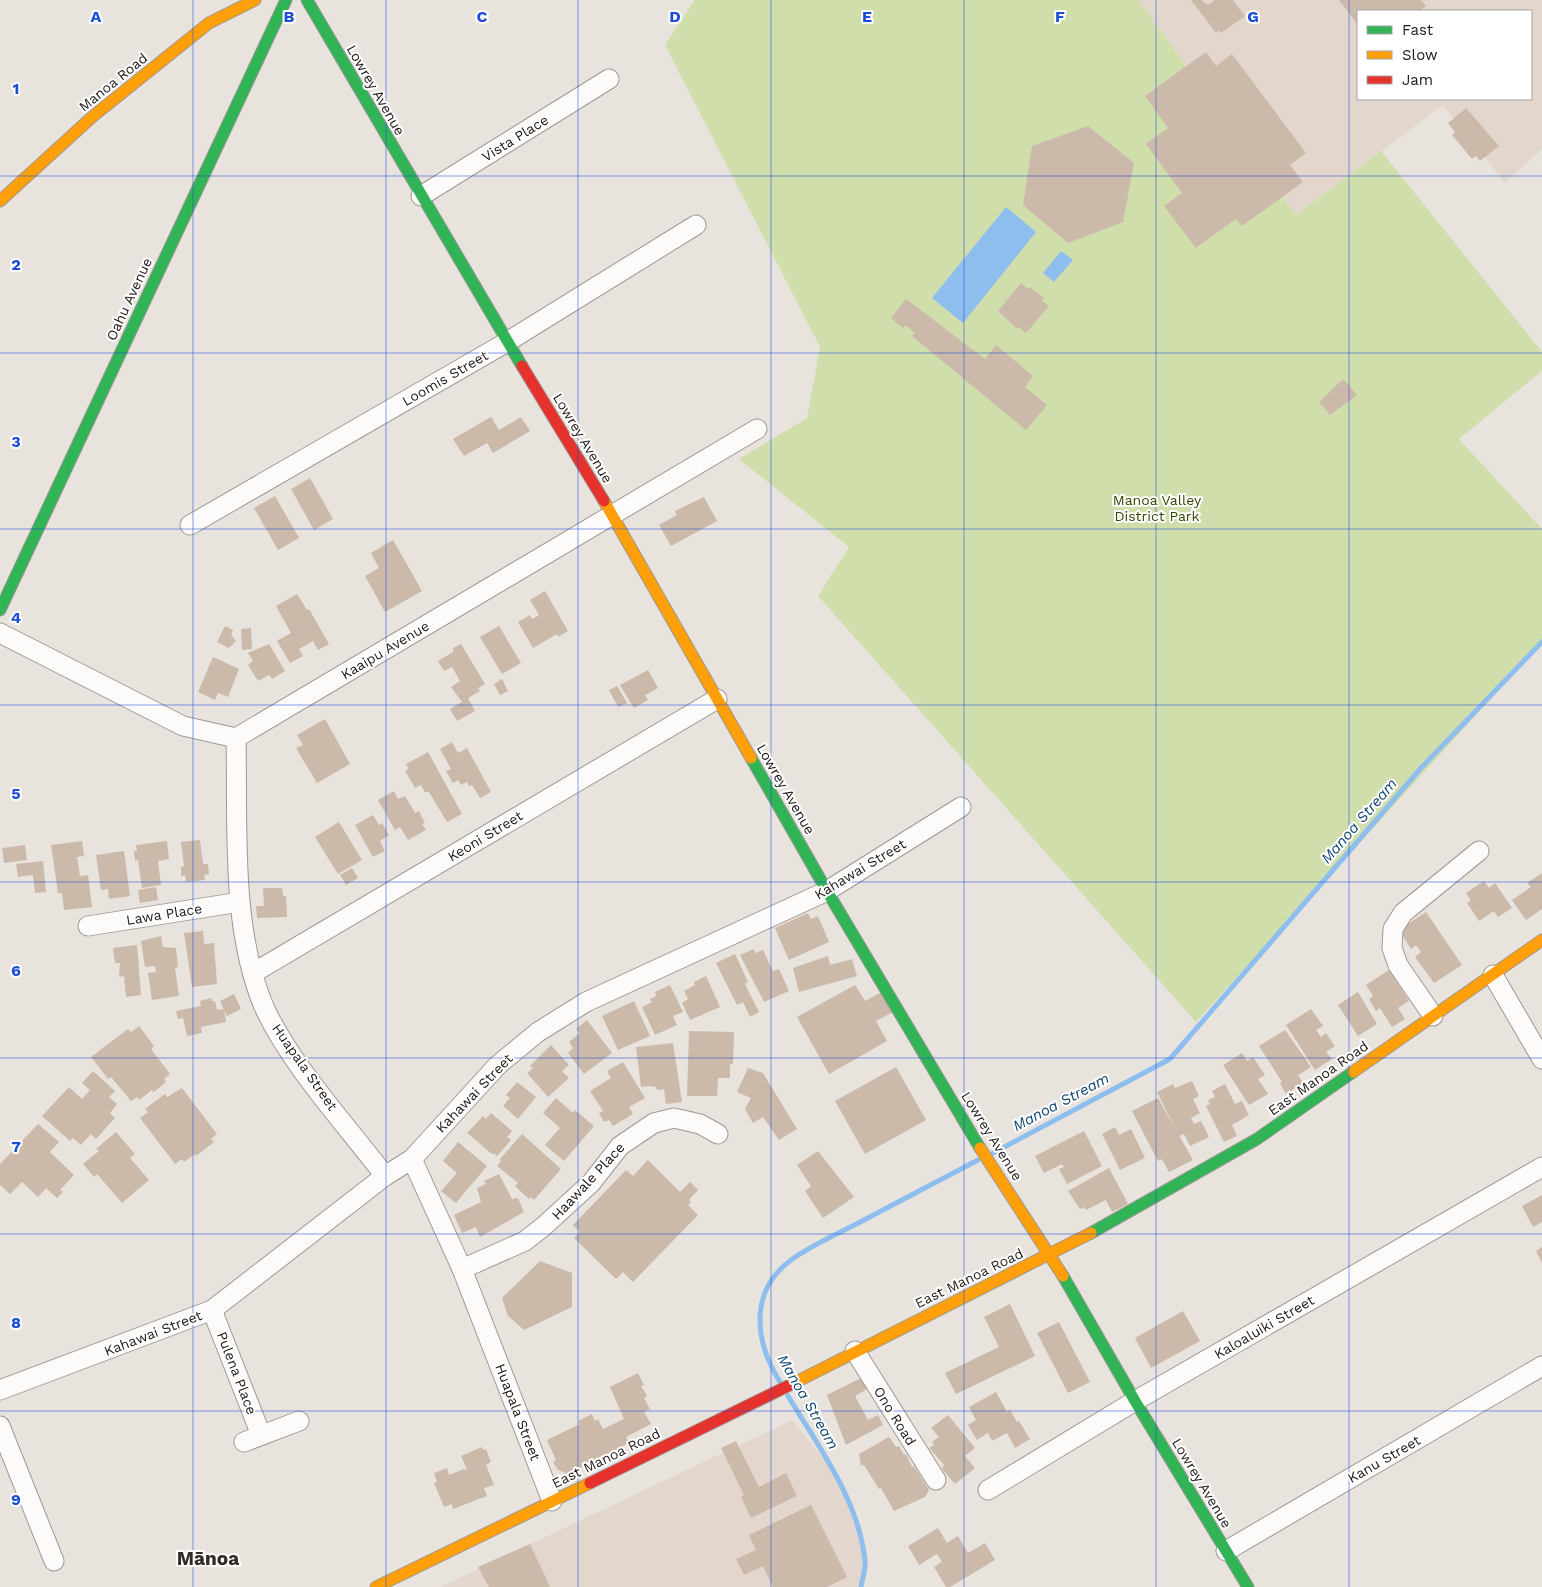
<svg xmlns="http://www.w3.org/2000/svg" width="1542" height="1587" viewBox="0 0 1542 1587" font-family="'Work Sans',sans-serif">
	<style>
		.built { fill: #e3d7cd; fill-rule: evenodd }
		.green { fill: #d0deac }
		.water { fill: #8dbeee }
		.lines { fill: none; stroke-linecap: round; stroke-linejoin: round }
		.stream { stroke: #8dbeee; stroke-width: 5 }
		.building { fill: #cbb9aa }
		.street-casing { stroke: #9e9995; stroke-width: 21 }
		.fast-casing { stroke: #9e9995; stroke-width: 13 }
		.slow-casing { stroke: #9e9995; stroke-width: 13 }
		.jam-casing { stroke: #9e9995; stroke-width: 13 }
		.street { stroke: #fcfbfa; stroke-width: 19 }
		.fast { stroke: #30b455; stroke-width: 11 }
		.slow { stroke: #ff9f0a; stroke-width: 11 }
		.jam { stroke: #e5322d; stroke-width: 11 }
		.grid { fill: none; stroke: #1d4ed8; stroke-width: 1; stroke-opacity: 0.55 }
		.labels { text-anchor: middle; dominant-baseline: central; stroke-width: 4; stroke-linejoin: round; paint-order: stroke }
		.street-label { font-size: 14px; fill: #1c1815; stroke: #fff }
		.park-label { font-size: 14px; fill: #344700; stroke: #fff }
		.water-label { font-size: 15px; font-style: italic; fill: #104572; stroke: #fff }
		.district-label { font-size: 19px; font-weight: bold; fill: #332a24; stroke: #fff }
		.grid-label { font-size: 16px; text-anchor: middle; font-weight: bold; fill: #1d4ed8; stroke: #fff; stroke-width: 4; stroke-linejoin: round; paint-order: stroke }
	</style>
	<rect width="100%" height="100%" fill="#e9e3de"/>
	<g class="built">
		<path d="M1138 0H1542V149L1505 183 1443 105 1296 216ZM1358 11H1531V99H1358Z"/>
		<path d="M792 1420 831 1467 856 1516 866 1562 861 1587H440Z"/>
	</g>
	<path class="green" d="M695 0H1138L1296 215 1381 151 1542 352V371L1459 439 1542 529V643L1196 1022 818 596 849 547 739 459 807 418 820 347 665 45Z"/>
	<g class="water">
		<path d="M1006 207 1036 232 963 323 932 298Z"/>
		<path d="M1061 251 1073 260 1054 282 1043 273Z"/>
	</g>
	<g class="lines">
		<g class="stream">
			<path d="M993 1153 1170 1059 1421 768 1542 642"/>
			<path d="M780 1382C755 1342 748 1292 791 1260 813 1244 840 1233 864 1220 902 1200 940 1180 978 1160"/>
			<path d="M788 1396C818 1446 859 1500 865 1561 866 1569 862 1579 861 1587"/>
		</g>
	</g>
	<g class="building">
		<path d="M1191 0H1201L1208 5 1215 0H1233L1245 16 1221 33 1219 30 1216 33Z"/>
		<path d="M1339 0H1421L1426 6 1419 11H1358V25Z"/>
		<path d="M1206 52 1216 66 1232 54 1306 153 1290 165 1303 182 1242 226 1236 219 1196 248 1164 206 1182 193 1146 144 1168 128 1145 96Z"/>
		<path d="M1466 108 1499 146 1480 161 1476 156 1472 159 1452 135 1455 132 1448 123Z"/>
		<path d="M1088 126 1134 163 1123 222 1068 243 1023 205 1032 146Z"/>
		<path d="M1021 283 1028 289 1030 287 1044 298 1042 301 1049 306 1026 333 1018 327 1017 329 998 311Z"/>
		<path d="M906 299 985 359 996 345 1033 376 1025 387 1047 405 1026 430 912 336 915 333 906 325 903 328 891 318Z"/>
		<path d="M1343 379 1357 395 1330 415 1319 402Z"/>
		<path d="M491 417 499 430 521 417 530 431 493 453 487 443 464 456 453 439Z"/>
		<path d="M310 478 333 519 314 530 291 489Z"/>
		<path d="M275 496 299 538 278 550 254 508Z"/>
		<path d="M704 497 717 521 671 546 659 525 677 515 675 511Z"/>
		<path d="M393 540 422 591 385 612 365 576 379 568 371 553Z"/>
		<path d="M545 591 568 631 558 637 557 634 533 648 518 622 530 615 532 619 539 615 530 600Z"/>
		<path d="M297 594 307 610 309 609 329 644 318 650 313 641 299 649 303 656 290 663 277 641 291 633 276 606Z"/>
		<path d="M225 626 233 630 231 635 236 641 229 648 217 642Z"/>
		<path d="M499 626 521 663 502 674 480 637Z"/>
		<path d="M251 628 252 649 242 650 241 629Z"/>
		<path d="M269 644 285 671 272 679 269 675 258 681 248 665 253 661 248 653Z"/>
		<path d="M461 644 485 684 478 688 480 691 468 698 475 711 457 721 450 709 462 702 451 687 460 681 452 667 444 671 438 661 453 652V648Z"/>
		<path d="M213 657 239 669 228 697 218 693 215 700 198 692Z"/>
		<path d="M648 670 658 688 645 695 648 700 634 708 620 685Z"/>
		<path d="M502 679 508 691 500 695 494 684Z"/>
		<path d="M617 686 627 703 618 707 609 690Z"/>
		<path d="M325 719 350 764 317 783 296 748 303 745 297 735Z"/>
		<path d="M452 742 458 753 467 748 491 792 480 798 472 785 469 786 467 782 461 785 458 780 453 783 446 771 451 769 440 749Z"/>
		<path d="M428 752 462 814 447 822 429 792H425L421 785 415 788 405 771 409 769 406 764Z"/>
		<path d="M394 791 398 799 405 796 415 813 419 811 425 823 422 824 426 830 408 840 400 827 395 830 378 800Z"/>
		<path d="M373 815 379 825 382 823 389 835 380 841 385 851 373 857 355 825Z"/>
		<path d="M339 822 362 860 338 874 315 837Z"/>
		<path d="M200 840 203 864H208L209 874 204 875 205 880 186 882 185 875 181 876V867L184 866 181 842Z"/>
		<path d="M82 841 84 856 77 857 80 876 88 875 92 907 64 910 62 893H58L51 845Z"/>
		<path d="M167 841 169 859 158 861 161 885 142 888 138 860 135 861 134 851H137L136 845Z"/>
		<path d="M25 845 27 860 4 863 2 848Z"/>
		<path d="M124 851 130 896 109 899 108 889 101 890 96 855Z"/>
		<path d="M43 861 46 892 35 893 33 875 18 877 16 864Z"/>
		<path d="M352 868 358 878 346 885 340 875Z"/>
		<path d="M1542 873V909L1526 920 1512 900 1531 887 1527 883Z"/>
		<path d="M1484 881 1489 888 1495 883 1512 908 1498 917 1494 911 1479 921 1467 903 1471 900 1466 893Z"/>
		<path d="M156 887 158 900 140 903 138 890Z"/>
		<path d="M263 888H282L283 896H286L287 917 257 918 256 906H264Z"/>
		<path d="M1426 912 1462 965 1434 983 1415 957 1421 952 1416 945 1411 949 1399 930Z"/>
		<path d="M808 913 811 919 818 916 829 942 789 960 775 928Z"/>
		<path d="M203 931 204 944 214 943 217 984 192 987 184 933Z"/>
		<path d="M161 936 163 947 176 948 178 967 175 968 179 996 152 1000 148 973 156 972 155 966 145 967 141 941Z"/>
		<path d="M137 945 141 995 126 997 124 976 119 977 120 963H115L113 948Z"/>
		<path d="M754 949 755 953 763 950 773 971 779 969 789 991 764 1002 740 955Z"/>
		<path d="M735 954 748 982 745 984 759 1012 750 1017 743 1002 737 1005 716 963Z"/>
		<path d="M828 956 830 965 852 959 857 976 799 992 793 968Z"/>
		<path d="M1389 970 1409 1001 1398 1008 1405 1019 1392 1027 1380 1008 1376 1011 1369 999 1373 996 1366 985Z"/>
		<path d="M706 976 720 1007 690 1020 682 1003 688 999 684 991 695 985 694 982Z"/>
		<path d="M670 985 683 1012 673 1016 677 1025 655 1035 642 1007 652 1002 650 999 656 996 655 992Z"/>
		<path d="M855 985 865 1001 882 992 893 1012 876 1021 887 1041 829 1074 797 1017Z"/>
		<path d="M1358 992 1377 1024 1358 1036 1338 1005Z"/>
		<path d="M234 994 241 1009 227 1016 220 1001Z"/>
		<path d="M211 998 212 1001H215L217 1010 224 1009 226 1022 201 1027 202 1033 187 1036 183 1018 178 1019 176 1011 201 1006 200 1001Z"/>
		<path d="M634 1001 650 1036 618 1050 602 1016Z"/>
		<path d="M1311 1009 1323 1026 1316 1030 1321 1037 1326 1033 1335 1046 1326 1052 1332 1059 1315 1070 1286 1025Z"/>
		<path d="M587 1020 612 1053 584 1074 568 1053 573 1048 569 1042 580 1033 576 1029Z"/>
		<path d="M139 1026 154 1046 151 1049 170 1074 164 1079 166 1082 154 1092 152 1090 139 1100 137 1097 131 1101 111 1077 108 1079 91 1057 128 1029 131 1032Z"/>
		<path d="M1285 1030 1311 1067 1298 1075 1303 1083 1286 1094 1280 1083 1282 1082 1259 1046Z"/>
		<path d="M689 1031 734 1032 733 1064H730V1078H718L717 1096H687Z"/>
		<path d="M673 1043 682 1102 666 1104 664 1089 657 1090 656 1087 650 1086 641 1087 636 1047Z"/>
		<path d="M551 1045 569 1065 562 1071 569 1078 548 1097 527 1073 533 1068 530 1066Z"/>
		<path d="M1242 1053 1247 1061 1253 1057 1265 1075 1258 1079 1268 1094 1249 1105 1223 1065Z"/>
		<path d="M623 1062 645 1098 629 1107 633 1114 613 1126 609 1120 604 1122 599 1113 603 1111 590 1091 611 1078 607 1071Z"/>
		<path d="M896 1067 926 1120 865 1154 835 1101Z"/>
		<path d="M748 1068 763 1073 797 1129 779 1140 763 1117 753 1123 745 1109 751 1098 737 1092Z"/>
		<path d="M93 1071 115 1091 109 1097 117 1104 110 1113 115 1118 96 1139 91 1134 81 1145 73 1138 70 1141 42 1116 69 1087 82 1099 90 1090 82 1083Z"/>
		<path d="M1192 1081 1199 1096 1193 1099 1200 1113 1191 1118 1194 1124 1201 1121 1209 1137 1190 1146 1184 1134 1179 1136 1157 1092 1173 1084 1175 1088Z"/>
		<path d="M517 1082 536 1097 518 1119 503 1106 510 1098 506 1095Z"/>
		<path d="M1225 1084 1235 1104 1242 1101 1249 1115 1232 1125 1237 1136 1224 1142 1206 1106 1210 1104 1208 1100 1215 1097 1212 1091Z"/>
		<path d="M182 1088 217 1134 211 1139 214 1142 196 1156 195 1154 184 1162 182 1159 175 1164 140 1118 148 1112 145 1109 165 1094 167 1097Z"/>
		<path d="M556 1098 573 1113 575 1110 594 1126 564 1161 545 1145 560 1128 543 1113Z"/>
		<path d="M1158 1098 1193 1160 1169 1172 1162 1159 1158 1161 1132 1111Z"/>
		<path d="M491 1113 512 1131 507 1137 511 1140 497 1156 494 1153 492 1154 467 1133 483 1116 486 1119Z"/>
		<path d="M38 1124 59 1142 50 1152 74 1175 60 1190 63 1192 57 1198 46 1188 38 1197 22 1182 10 1194 0 1185V1164Z"/>
		<path d="M1115 1127 1119 1135 1131 1129 1145 1158 1120 1170 1102 1134Z"/>
		<path d="M1084 1131 1102 1166 1067 1184 1059 1169 1064 1167 1062 1164 1044 1173 1035 1156Z"/>
		<path d="M116 1132 135 1154 130 1158 149 1180 122 1203 97 1174 94 1177 83 1164 99 1151 96 1149Z"/>
		<path d="M522 1134 561 1169 534 1200 531 1197 529 1199 515 1186 518 1183 497 1166 501 1161 500 1159Z"/>
		<path d="M458 1142 487 1166 456 1203 441 1191 457 1173 443 1161Z"/>
		<path d="M818 1151 854 1197 823 1218 805 1191 811 1186 797 1165Z"/>
		<path d="M648 1160 680 1192 690 1182 698 1190 689 1200 691 1202 688 1205 698 1215 633 1282 623 1272 616 1279 574 1238 580 1232 573 1225 626 1170 633 1176Z"/>
		<path d="M1109 1168 1128 1204 1112 1212 1106 1200 1086 1210 1084 1207 1080 1209 1068 1191Z"/>
		<path d="M499 1174 512 1199 518 1198 524 1212 480 1237 476 1227 462 1233 454 1215 481 1202 477 1188 486 1184 484 1181Z"/>
		<path d="M1542 1195V1222L1533 1227 1522 1206Z"/>
		<path d="M1542 1247V1263L1536 1251Z"/>
		<path d="M540 1261 572 1273V1307L524 1330 508 1316 502 1298Z"/>
		<path d="M1010 1304 1035 1356 956 1394 945 1373 999 1347 984 1317Z"/>
		<path d="M1183 1311 1200 1341 1151 1368 1135 1338Z"/>
		<path d="M1059 1322 1090 1382 1068 1393 1037 1333Z"/>
		<path d="M638 1373 644 1385 641 1386 647 1396 644 1398 650 1409 644 1412 651 1424 626 1437 629 1443 568 1474 558 1470 553 1462 556 1460 547 1440 580 1424 578 1421 592 1414 595 1421 598 1419 603 1429 624 1419 610 1387Z"/>
		<path d="M861 1378 867 1389 855 1396 868 1420 878 1415 883 1425 846 1445 827 1395Z"/>
		<path d="M996 1392 1007 1412 1010 1410 1017 1422 1019 1421 1030 1439 1015 1448 1007 1433 992 1441 988 1433 977 1440 968 1425 976 1420 969 1407Z"/>
		<path d="M948 1415 975 1448 965 1456 975 1468 955 1484 942 1469 944 1465 929 1448 934 1445 932 1442 939 1437 931 1428Z"/>
		<path d="M889 1437 896 1447 899 1446 904 1455 906 1454 912 1467 914 1466 929 1490 925 1497 894 1511 881 1488 879 1489 864 1465 861 1466 859 1454Z"/>
		<path d="M736 1441 759 1487 786 1473 797 1496 751 1518 741 1497 744 1495 721 1448Z"/>
		<path d="M482 1447 483 1450 486 1449 491 1462 486 1465 494 1485 484 1488 487 1496 453 1509 452 1504 444 1507 434 1483 437 1482 434 1473 447 1468 449 1475 464 1469 467 1470 461 1456Z"/>
		<path d="M811 1505 847 1577 827 1587H773L763 1566 744 1575 736 1559 756 1550 749 1535Z"/>
		<path d="M938 1528 947 1543 958 1536 968 1553 985 1543 995 1560 950 1587H946L934 1567 942 1562 937 1554 919 1565 908 1546Z"/>
		<path d="M530 1544 550 1587H489L478 1567Z"/>
	</g>
	<g class="lines">
		<g class="street-casing">
			<g id="street">
				<path d="M421 196 609 79"/>
				<path d="M190 525 507 342 696 225"/>
				<path d="M0 633 183 726 236 738 757 429"/>
				<path d="M236 738C238 823 230 930 265 1009 291 1065 347 1126 385 1176"/>
				<path d="M88 926 240 902"/>
				<path d="M253 973 717 699"/>
				<path d="M1493 975 1542 1059"/>
				<path d="M1433 1016 1398 965 1392 948 1393 929 1403 913 1479 851"/>
				<path d="M412 1159 462 1269 552 1501"/>
				<path d="M462 1269 525 1241 544 1226 591 1183 620 1146 654 1123 674 1118 700 1124 718 1134"/>
				<path d="M212 1310 261 1435"/>
				<path d="M855 1351 936 1480"/>
				<path d="M0 1390 212 1310 385 1176 412 1159 498 1065 538 1032 586 1002 827 891 961 807"/>
				<path d="M0 1426 54 1561"/>
				<path d="M244 1442 299 1421"/>
				<path d="M988 1490 1135 1401 1542 1167"/>
				<path d="M1226 1551 1542 1366"/>
			</g>
		</g>
		<g class="fast-casing">
			<g id="fast">
				<path d="M307 0 522 366"/>
				<path d="M0 610 286 0"/>
				<path d="M751 758 827 891 980 1148"/>
				<path d="M1091 1233 1257 1139 1353 1072"/>
				<path d="M1063 1276 1135 1401 1248 1587"/>
			</g>
		</g>
		<g class="slow-casing">
			<g id="slow">
				<path d="M0 201 92 117 209 23 255 0"/>
				<path d="M604 501 751 758"/>
				<path d="M1353 1072 1542 940"/>
				<path d="M980 1148 1063 1276"/>
				<path d="M794 1383 1091 1233"/>
				<path d="M376 1587 590 1483"/>
			</g>
		</g>
		<g class="jam-casing">
			<g id="jam">
				<path d="M522 366 604 501"/>
				<path d="M590 1483 794 1383"/>
			</g>
		</g>
		<use href="#street" class="street"/>
		<use href="#fast" class="fast"/>
		<use href="#slow" class="slow"/>
		<use href="#jam" class="jam"/>
	</g>
	<path class="grid" d="M193 0V1587M386 0V1587M578 0V1587M771 0V1587M964 0V1587M1156 0V1587M1349 0V1587M0 176H1542M0 353H1542M0 529H1542M0 705H1542M0 882H1542M0 1058H1542M0 1234H1542M0 1411H1542"/>
	<g class="labels">
		<g class="street-label">
			<text transform="translate(113 82) rotate(-39)">Manoa Road</text>
			<text transform="translate(376 90) rotate(60)">Lowrey Avenue</text>
			<text transform="translate(515 138) rotate(-32)">Vista Place</text>
			<text transform="translate(129 299) rotate(-65)">Oahu Avenue</text>
			<text transform="translate(445 378) rotate(-30)">Loomis Street</text>
			<text transform="translate(583 438) rotate(59)">Lowrey Avenue</text>
			<text transform="translate(385 650) rotate(-31)">Kaaipu Avenue</text>
			<text transform="translate(786 789) rotate(60)">Lowrey Avenue</text>
			<text transform="translate(485 836) rotate(-31)">Keoni Street</text>
			<text transform="translate(860 869) rotate(-31)">Kahawai Street</text>
			<text transform="translate(164 914) rotate(-9)">Lawa Place</text>
			<text transform="translate(305 1067) rotate(55)">Huapala Street</text>
			<text transform="translate(1318 1078) rotate(-35)">East Manoa Road</text>
			<text transform="translate(474 1093) rotate(-46)">Kahawai Street</text>
			<text transform="translate(992 1136) rotate(58)">Lowrey Avenue</text>
			<text transform="translate(588 1181) rotate(-47)">Haawale Place</text>
			<text transform="translate(969 1278) rotate(-26)">East Manoa Road</text>
			<text transform="translate(1264 1327) rotate(-30)">Kaloaluiki Street</text>
			<text transform="translate(153 1333) rotate(-21)">Kahawai Street</text>
			<text transform="translate(237 1373) rotate(69)">Pulena Place</text>
			<text transform="translate(518 1412) rotate(69)">Huapala Street</text>
			<text transform="translate(895 1416) rotate(58)">Ono Road</text>
			<text transform="translate(606 1458) rotate(-26)">East Manoa Road</text>
			<text transform="translate(1384 1459) rotate(-30)">Kanu Street</text>
			<text transform="translate(1202 1483) rotate(59)">Lowrey Avenue</text>
		</g>
		<g class="park-label">
			<text x="1157" y="500">Manoa Valley<tspan x="1157" dy="16">District Park</tspan></text>
		</g>
		<g class="water-label">
			<text transform="translate(1359 821) rotate(-49)">Manoa Stream</text>
			<text transform="translate(1061 1102) rotate(-28)">Manoa Stream</text>
			<text transform="translate(808 1402) rotate(60)">Manoa Stream</text>
		</g>
		<g class="district-label">
			<text x="208" y="1558">Mānoa</text>
		</g>
	</g>
	<g class="grid-label">
		<text x="96" y="22">A</text>
		<text x="289" y="22">B</text>
		<text x="482" y="22">C</text>
		<text x="675" y="22">D</text>
		<text x="867" y="22">E</text>
		<text x="1060" y="22">F</text>
		<text x="1253" y="22">G</text>
		<text x="16" y="94">1</text>
		<text x="16" y="270">2</text>
		<text x="16" y="447">3</text>
		<text x="16" y="623">4</text>
		<text x="16" y="799">5</text>
		<text x="16" y="976">6</text>
		<text x="16" y="1152">7</text>
		<text x="16" y="1328">8</text>
		<text x="16" y="1505">9</text>
	</g>
	<rect x="1357" y="10" width="175" height="90" fill="#ffffff" stroke="#a4a3a1"/>
	<rect x="1367" y="26" width="25" height="8" fill="#30b455" stroke="#a4a3a1"/>
	<text x="1402" y="35" font-size="15" fill="#1c1815">Fast</text>
	<rect x="1367" y="51" width="25" height="8" fill="#ff9f0a" stroke="#a4a3a1"/>
	<text x="1402" y="60" font-size="15" fill="#1c1815">Slow</text>
	<rect x="1367" y="76" width="25" height="8" fill="#e5322d" stroke="#a4a3a1"/>
	<text x="1402" y="85" font-size="15" fill="#1c1815">Jam</text>
</svg>
